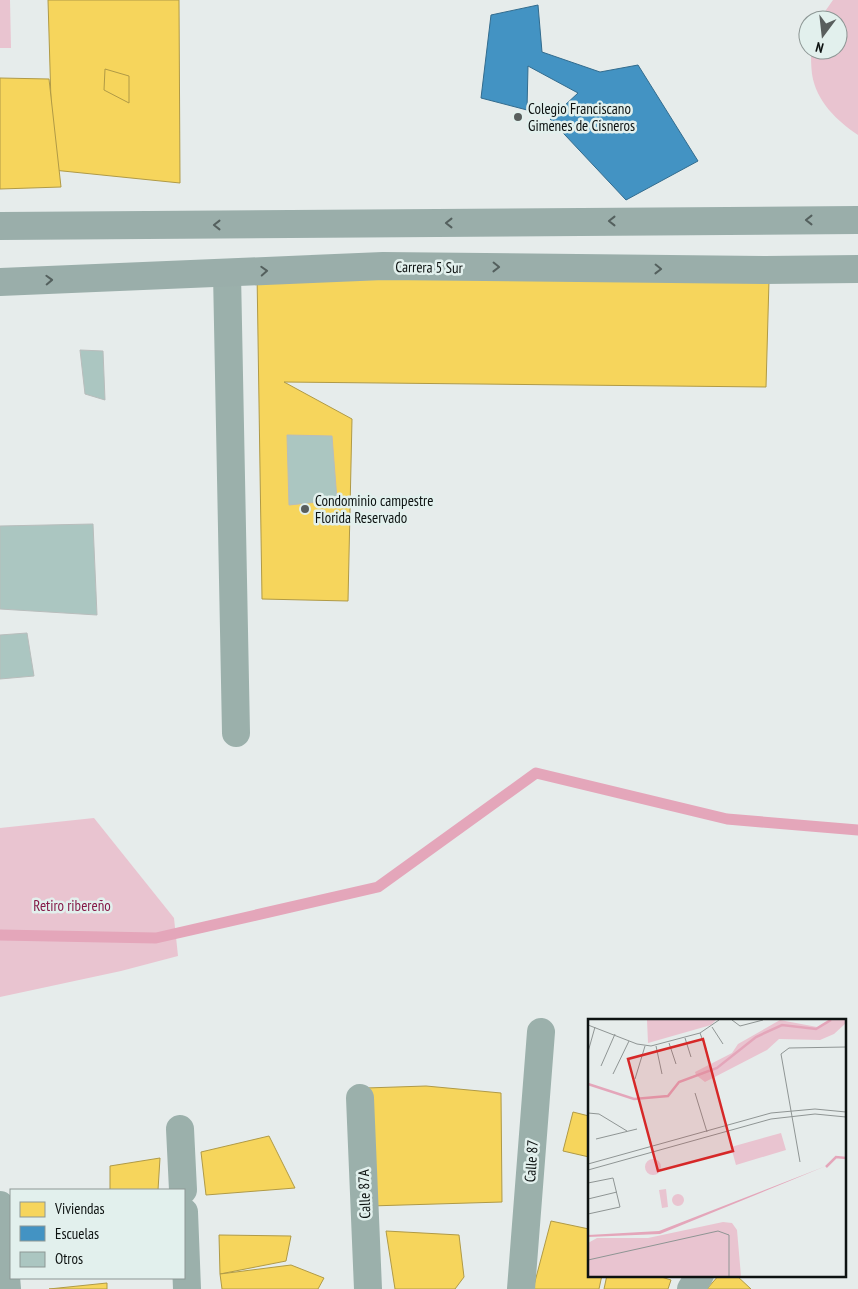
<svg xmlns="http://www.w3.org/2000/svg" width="858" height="1289" viewBox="0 0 858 1289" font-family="'PT Sans Narrow',sans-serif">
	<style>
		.green { fill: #e9c4d0 }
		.homes { fill: #f6d55c; stroke: #b09a46 }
		.schools { fill: #4393c3; stroke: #336c8e }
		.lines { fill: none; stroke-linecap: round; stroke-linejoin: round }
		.stream { stroke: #e4a6ba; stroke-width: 11 }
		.building { fill: #abc6c1; stroke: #b8bdbc }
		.street { stroke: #9bb0ab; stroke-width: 28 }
		.secondary { stroke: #9aaeaa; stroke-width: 28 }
		.oneway { stroke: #54605e }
		.poi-dot { fill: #595e5d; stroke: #e2f0ed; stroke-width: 2 }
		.labels { text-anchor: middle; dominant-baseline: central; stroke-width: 5; stroke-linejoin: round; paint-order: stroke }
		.poi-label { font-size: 15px; fill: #0d1211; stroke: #e2f0ed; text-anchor: start }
		.street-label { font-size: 15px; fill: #0d1211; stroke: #e2f0ed }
		.park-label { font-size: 15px; fill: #851a48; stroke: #e2f0ed }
		.inset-river { fill: none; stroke: #e4a6ba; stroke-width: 2.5 }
		.inset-road { fill: none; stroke: #8f9594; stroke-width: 1 }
		.view { fill: #d62828; fill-opacity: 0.15; stroke: #d62828; stroke-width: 2.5 }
		.inset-edge { fill: none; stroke: #0d1211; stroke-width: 2.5 }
	</style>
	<rect width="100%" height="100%" fill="#e6eceb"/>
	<g class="green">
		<path d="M0 0H10L11 48H0Z"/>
		<path d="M833 0H858V135C837 121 816 101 812 74 811 66 811 58 811 50H838V20H819Z"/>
		<path d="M94 818 174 918 178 956 121 971 0 997V828Z"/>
	</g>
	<g class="homes">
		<path d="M48 0H179L180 183 53 170Z"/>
		<path d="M105 69 129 76V103L104 90Z"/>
		<path d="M0 78 49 79 61 187 0 189Z"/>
		<path d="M257 272 769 280 766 387 284 382 352 419 348 601 262 599Z"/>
		<path d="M426 1086 501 1093 502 1202 370 1206 366 1088Z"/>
		<path d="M573 1112 589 1116V1157L563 1151Z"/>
		<path d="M269 1136 295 1188 206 1195 201 1152Z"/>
		<path d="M160 1158 158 1190H110V1166Z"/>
		<path d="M551 1221 589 1229V1275H602L599 1289H533Z"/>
		<path d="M386 1231 459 1235 464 1277 455 1289H395Z"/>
		<path d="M219 1235 291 1236 286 1261 220 1274Z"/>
		<path d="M291 1265 324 1278 318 1289H222L220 1274Z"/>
		<path d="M607 1275H655L671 1280 668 1289H604Z"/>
		<path d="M719 1275H736L751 1289H707Z"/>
		<path d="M107 1283V1289H49Z"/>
	</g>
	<path class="schools" d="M538 5 542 52 600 72 638 65 698 161 626 200 550 119 578 93 528 66 527 110 481 98 491 15Z"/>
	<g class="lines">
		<path class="stream" d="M0 935 156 938 378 887 536 773 727 819 858 830"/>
	</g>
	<g class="building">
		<path d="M80 350 103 351 105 400 85 394Z"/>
		<path d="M287 435 332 436 337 500 289 505Z"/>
		<path d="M93 524 97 615 0 609V526Z"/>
		<path d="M27 633 34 676 0 679V635Z"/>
	</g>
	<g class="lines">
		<g class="street">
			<path d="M227 273 236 733"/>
			<path d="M360 1098 368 1289"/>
			<path d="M180 1129 183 1190"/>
			<path d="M0 1205 7 1289"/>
			<path d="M184 1212 187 1289"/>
			<path d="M521 1289 541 1032"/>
			<path d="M691 1289 700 1275"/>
		</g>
		<g class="secondary">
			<path d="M0 226 858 220"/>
			<path d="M0 282 383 266 765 270 858 269"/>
		</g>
	</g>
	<defs><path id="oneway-chevron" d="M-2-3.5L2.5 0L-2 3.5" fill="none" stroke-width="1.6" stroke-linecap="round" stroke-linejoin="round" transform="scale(1.25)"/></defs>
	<g class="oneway">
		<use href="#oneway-chevron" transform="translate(809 220) rotate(180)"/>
		<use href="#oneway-chevron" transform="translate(612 221) rotate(180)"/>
		<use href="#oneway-chevron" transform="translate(449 223) rotate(180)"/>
		<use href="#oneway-chevron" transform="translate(217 225) rotate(180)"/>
		<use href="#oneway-chevron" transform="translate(496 267) rotate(1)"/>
		<use href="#oneway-chevron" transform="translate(658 269) rotate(1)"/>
		<use href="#oneway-chevron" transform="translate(264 271) rotate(-3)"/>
		<use href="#oneway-chevron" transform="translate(49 280) rotate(-2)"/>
	</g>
	<g class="poi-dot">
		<circle cx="518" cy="117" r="5"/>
		<circle cx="305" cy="509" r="5"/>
	</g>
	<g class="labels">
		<g class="poi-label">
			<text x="528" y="108">Colegio Franciscano<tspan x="528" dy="17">Gimenes de Cisneros</tspan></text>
			<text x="315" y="500">Condominio campestre<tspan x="315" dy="17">Florida Reservado</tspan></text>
		</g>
		<g class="street-label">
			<text transform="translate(429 267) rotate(1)">Carrera 5 Sur</text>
			<text transform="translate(531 1161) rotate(-86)">Calle 87</text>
			<text transform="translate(364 1194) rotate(-92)">Calle 87A</text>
		</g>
		<g class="park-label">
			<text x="72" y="905">Retiro ribereño</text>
		</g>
	</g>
	<g transform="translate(588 1019)">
		<rect width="258" height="258" fill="#e6eceb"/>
		<path d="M59 1H128L123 6 60 24ZM192 1 229 8 240 1H257L258 4 246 15 232 21 191 20 179 31 117 63 108 56 107 53 144 34 150 25ZM193 114 198 131 148 146 143 128ZM57 148a8 8 0 1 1 16 0a8 8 0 1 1-16 0ZM78 170 80 188 74 189 71 171ZM84 181a6 6 0 1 1 12 0a6 6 0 1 1-12 0ZM135 203 144 204 149 211 153 257H0V224L9 219H60Z" fill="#e9c4d0"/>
		<path d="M238 147 72 215 0 218V216L71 212Z" fill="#e4a6ba"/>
		<path class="inset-river" d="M0 65 46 80 80 77 91 63 129 49 168 18 194 6 228 10 243 1M238 148 248 138 258 139"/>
		<path class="inset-road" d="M144 1 152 7 175 1M0 6 49 25 63 27 112 14 131 1M124 8 135 25M112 14 118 30M97 19 103 38M81 24 88 45M68 27 74 55M0 33 7 8M13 47 27 15M25 55 41 22M47 60 57 27M107 74 119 113M0 94 11 95 39 112M8 120 49 110M212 143 193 35 201 29 258 28M0 145 183 94 227 90 258 93M0 151 183 100 227 95 258 98M0 164 25 159 32 188 0 195M0 180 29 173M0 241 130 212 141 216V257"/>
		<path class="view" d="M115 20 145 132 70 152 40 40Z"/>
		<rect width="258" height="258" class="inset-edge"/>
	</g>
	<rect x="10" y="1189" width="175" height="90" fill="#e2f0ed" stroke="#8d9795"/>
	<rect x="20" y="1202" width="25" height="15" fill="#f6d55c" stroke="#8d9795"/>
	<text x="55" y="1214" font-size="15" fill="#0d1211">Viviendas</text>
	<rect x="20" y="1226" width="25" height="15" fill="#4393c3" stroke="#8d9795"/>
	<text x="55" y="1239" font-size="15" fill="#0d1211">Escuelas</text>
	<rect x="20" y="1252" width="25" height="15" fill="#abc6c1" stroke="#8d9795"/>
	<text x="55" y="1264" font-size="15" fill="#0d1211">Otros</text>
	<g transform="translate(823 35) rotate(195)"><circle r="24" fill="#e2f0ed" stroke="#8d9795"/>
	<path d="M0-4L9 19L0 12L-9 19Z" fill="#595e5d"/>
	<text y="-8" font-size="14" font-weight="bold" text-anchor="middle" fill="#0d1211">N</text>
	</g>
</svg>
